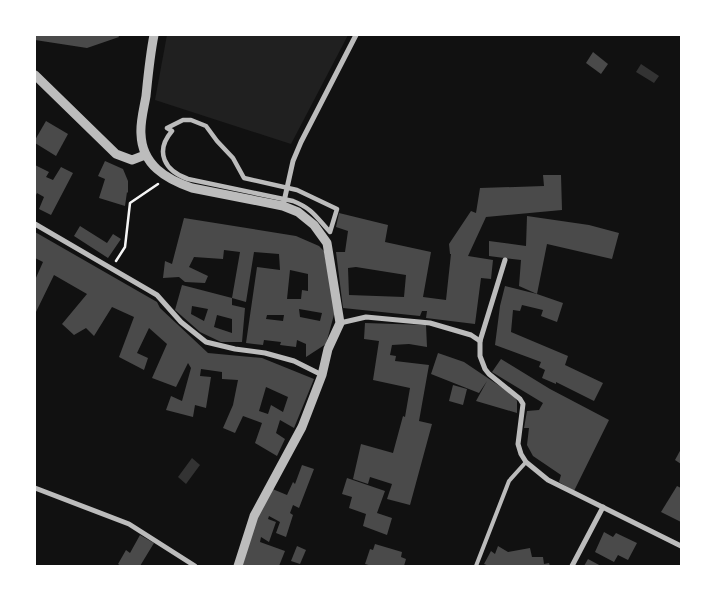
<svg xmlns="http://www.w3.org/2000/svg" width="716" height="601" viewBox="0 0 716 601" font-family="Figtree,sans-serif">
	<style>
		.green { fill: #202020 }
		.water { fill: #333 }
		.building { fill: #4a4a4a; fill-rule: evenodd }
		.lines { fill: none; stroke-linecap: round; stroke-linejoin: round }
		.path { stroke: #f5f5f5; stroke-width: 2.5 }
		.service { stroke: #bcbcbc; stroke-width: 4 }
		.pedestrian { stroke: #bcbcbc; stroke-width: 4.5 }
		.minor { stroke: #bcbcbc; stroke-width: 5 }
		.tertiary { stroke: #bcbcbc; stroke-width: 9 }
	</style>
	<rect width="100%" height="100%" fill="#111"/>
	<path class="green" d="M167 35H348L291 144 155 100Z"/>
	<g class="water">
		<path d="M641 64 659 76 654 83 636 72Z"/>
		<path d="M192 458 200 465 186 484 178 477Z"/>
	</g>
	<g class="building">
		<path d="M35 35H118L119 37 87 48 35 40Z"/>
		<path d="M593 52 608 64 601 74 586 63Z"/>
		<path d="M46 121 68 134 56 156 35 143V140Z"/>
		<path d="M105 161 123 169 128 181V193L127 192 125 206 99 198 105 179 98 176Z"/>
		<path d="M35 165 49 172 46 177 53 180 61 167 73 173 51 215 39 209 44 197 37 193 35 197Z"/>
		<path d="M543 175H561L562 210 486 217 468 256 493 260 491 279 481 278 475 324 426 318 427 311H422L420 316 343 308 336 252H345L348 231 336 227 339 213 388 225 385 242 431 252 423 297 446 300 451 254H450L449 244 471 211 476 213 480 188 544 186ZM356 267 406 275 404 297 349 295 348 268Z"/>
		<path d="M527 216 589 225 619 233 612 259 547 244 537 294 519 286 521 260 489 256V241L526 246Z"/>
		<path d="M184 218 296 236 319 246 324 251 335 311 326 344 306 357V344L297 340 296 347 280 345 281 342 264 340 263 345 246 343 257 267 280 270 279 254 254 252 246 302 232 298V305L245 308 242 342H221L200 332 175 310 182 285 232 298 240 252 224 250 223 259 194 257 189 267 208 276 205 283 185 282 179 277 163 278 165 261 172 264ZM290 270 308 274V291L302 290 301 299H287ZM192 306 208 309 204 321 191 314ZM299 309 322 313 320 321 300 317ZM217 315 232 319V333L214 327ZM267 315H284L283 321 266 319Z"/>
		<path d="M80 226 107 243 113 234 121 239 108 258 74 236Z"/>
		<path d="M35 232 157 302 160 308 208 353 262 358 314 379 294 428 280 420 276 433 285 439 277 456 255 443 262 423 243 416 235 433 223 428 233 405 238 380 222 379V372L201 369 200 376 211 377 206 408 195 405 193 417 166 410 171 396 182 401 191 368 188 363 176 387 152 378 167 344 149 328 137 353 148 358 144 370 119 357 134 317 112 307 94 336 86 328 74 335 62 324 87 294 54 275 35 314V280L43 262 35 258ZM266 387 288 397 283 412 271 405 268 414 259 411Z"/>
		<path d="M505 286 537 294 563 303 557 322 541 316 543 310 522 305 520 311 513 310 511 332 568 356 565 365 603 383 594 401 556 382V384L542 378 545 370 539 367 541 362 495 345 500 306Z"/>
		<path d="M365 323 426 325 427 347 409 344 392 345 390 355 396 356 395 361 429 365 419 421 432 424 410 505 387 499 392 484 370 477 368 484 353 479 361 444 393 453 403 416 405 417 410 388 373 380 379 341 364 339Z"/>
		<path d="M438 353 464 362 513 395 517 401V413L476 401 487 381 479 393 431 374Z"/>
		<path d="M501 359 550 389 609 420 574 491 559 482 561 475 533 456 527 445 529 428H524L527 411 539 410 543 403 492 372Z"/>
		<path d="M453 385 467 389 463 405 449 401Z"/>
		<path d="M681 449V464L675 460Z"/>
		<path d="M302 465 314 469 299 508 293 505 290 513 293 515 286 537 276 533 280 522 269 516 268 519 276 522 269 542 261 537 260 542 285 551 279 566 257 565V566H241L256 517 270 488 287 495 293 482 295 484Z"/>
		<path d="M347 478 385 491 377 513 392 518 387 535 363 526 366 514 349 508 352 497 342 494Z"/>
		<path d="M677 486 681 488V522L661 512Z"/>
		<path d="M604 532 613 537 616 533 637 543 628 560 618 555 614 562 595 552Z"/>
		<path d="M140 535 154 543 140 566H121L118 564 126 550 130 553Z"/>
		<path d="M375 544 402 552 401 557 406 559 404 566H372L365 564 370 549 373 550Z"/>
		<path d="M297 546 306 550 300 564 291 561Z"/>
		<path d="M498 546 508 552 530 548 532 557H543L544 564 549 563 550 566H489L484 564 491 551 495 554Z"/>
		<path d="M588 559 601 566H584Z"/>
	</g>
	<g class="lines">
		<path class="path" d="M116 261 125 247 130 203 158 184"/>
		<path class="service" d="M476 566 509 481 526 462"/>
		<path class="pedestrian" d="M183 120H191L206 126 217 141 233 158 244 178 297 190 337 209 330 232C316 217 313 209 293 201L188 179C165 171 154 152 172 131L167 128Z"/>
		<g class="minor">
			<path d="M283 206 293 161 301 142 356 35"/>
			<path d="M35 224 157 295 181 322 206 342 235 349 265 353 294 361 322 375"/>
			<path d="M505 260 480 341V356L485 369 489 374 520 399 523 404 518 444 521 454 526 462 548 480 681 546"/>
			<path d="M340 323 366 317 430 323 471 335 480 341"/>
			<path d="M35 488 129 524 195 566"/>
			<path d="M572 566 603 507"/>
		</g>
		<g class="tertiary">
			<path d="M154 35C150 55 148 76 146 96 144 108 140 122 141 134 142 165 166 179 192 188L283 206 298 212 314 225 327 243 340 323 328 349 322 375 302 427 254 516 238 566"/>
			<path d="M35 75 116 154 132 160 145 155"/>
		</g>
	</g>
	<rect width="716" height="601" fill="none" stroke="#ffffff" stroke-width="72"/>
</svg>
